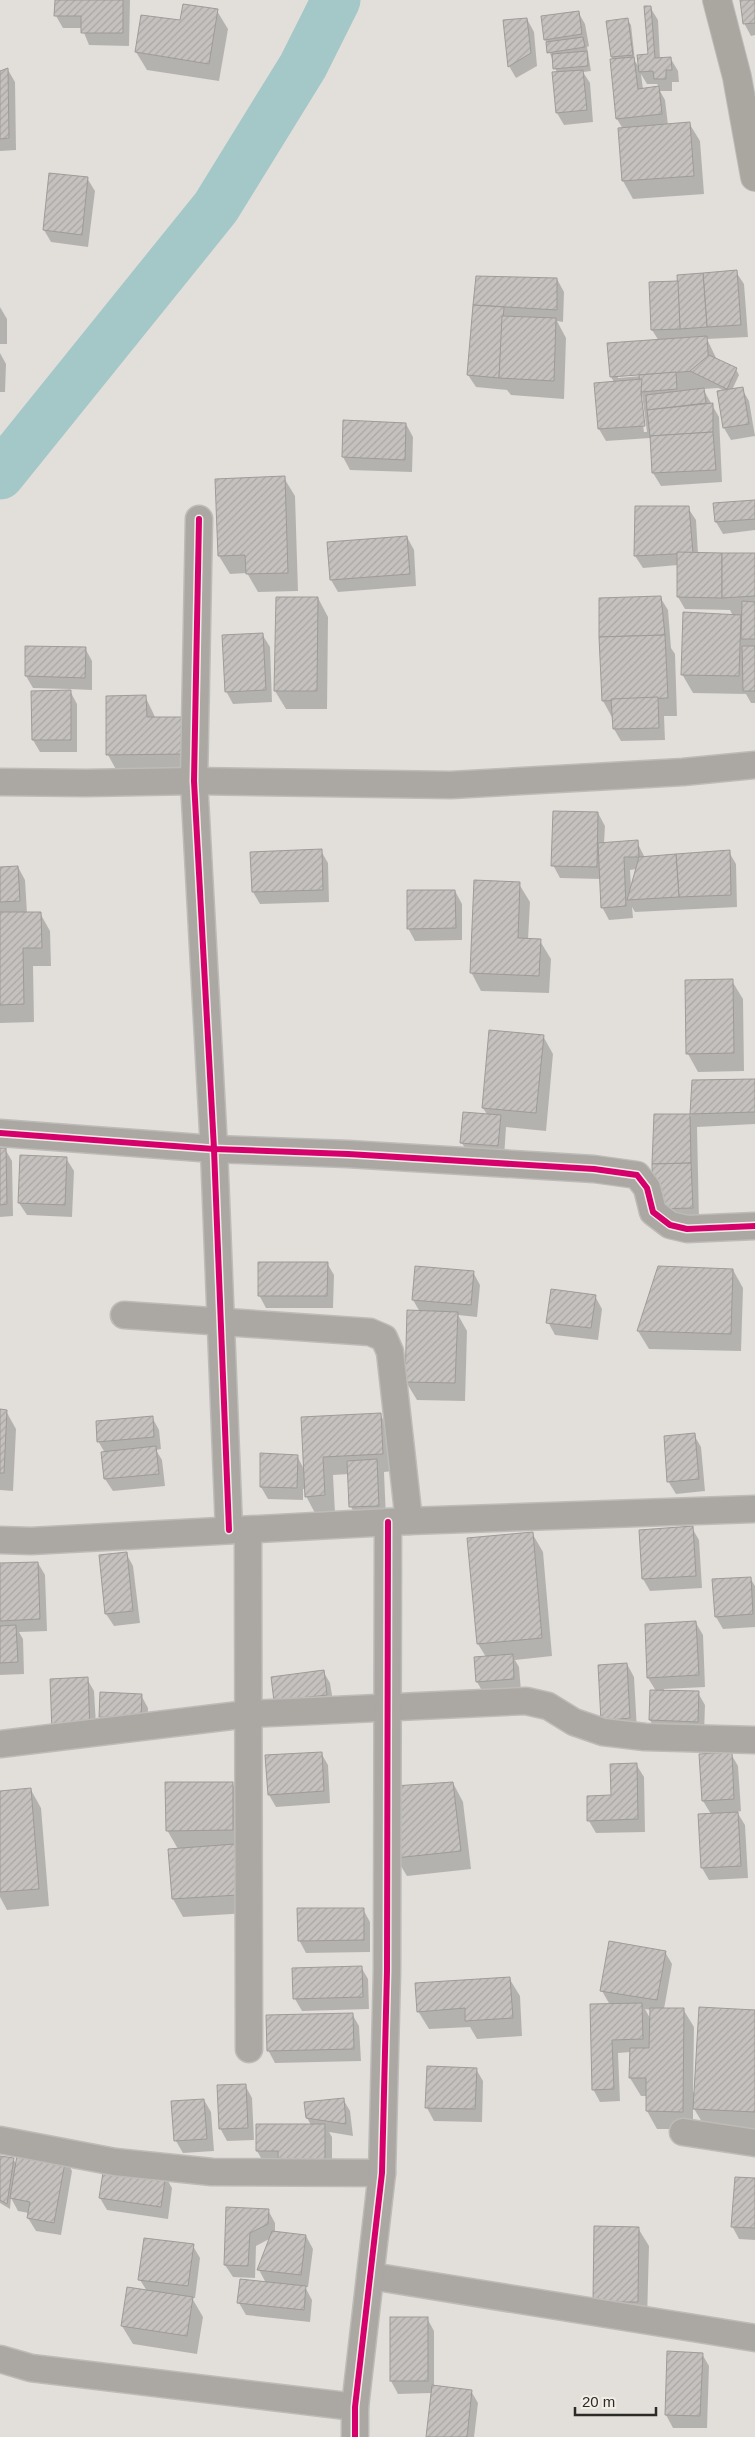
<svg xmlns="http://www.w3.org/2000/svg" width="755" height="2437" viewBox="0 0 755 2437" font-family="Helvetica,sans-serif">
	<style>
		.shadow { fill: #0003; fill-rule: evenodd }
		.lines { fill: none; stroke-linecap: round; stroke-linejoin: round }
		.river { stroke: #a3c8c7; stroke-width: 49 }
		.building { fill: url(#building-hatch); stroke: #9e9b98 }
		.street-casing { stroke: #bdbbb8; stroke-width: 29 }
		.secondary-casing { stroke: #bdbbb8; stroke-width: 30 }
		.street { stroke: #aba7a2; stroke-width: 26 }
		.secondary { stroke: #aaa6a0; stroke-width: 28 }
		.cycleway-casing { stroke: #f2ede5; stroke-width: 9 }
		.cycleway { stroke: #d6006c; stroke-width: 6 }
	</style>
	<defs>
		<pattern id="building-hatch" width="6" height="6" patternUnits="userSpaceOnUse" patternTransform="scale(1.25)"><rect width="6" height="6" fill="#c5c1bf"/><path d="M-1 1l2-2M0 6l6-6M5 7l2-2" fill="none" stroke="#a9a6a4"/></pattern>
	</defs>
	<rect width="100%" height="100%" fill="#e2dfdb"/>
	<g class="shadow">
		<path d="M56 0H130L129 46 89 45 82 28H63L56 16Z"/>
		<path d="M742 0H755V35L751 36 744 23Z"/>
		<path d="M650 7 658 20 660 59H671L678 71 679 82H672V91H660L665 100 668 125 689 123 700 141 704 194 633 199 623 181V129L617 119 612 57 627 19 631 25 635 61 640 69 649 55ZM641 74 647 84H657L660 88 643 89Z"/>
		<path d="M217 11 228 29 219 81 147 70 136 52 181 22Z"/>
		<path d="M578 12 585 24 589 46 587 47 591 71 583 72 590 83 593 122 564 125 557 113V73L545 39Z"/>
		<path d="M527 19 534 32 537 66 516 78 509 66Z"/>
		<path d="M8 70 15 82 16 150 0 151V72Z"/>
		<path d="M87 178 95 191 88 247 51 242 44 230Z"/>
		<path d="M736 272 744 284 748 337 707 339 717 360 736 369 739 375 732 390 742 389 749 401 755 436 731 440 724 428 725 391 718 388 703 389 719 417 722 482 661 486 653 473 650 438 606 441 599 429 614 382 611 377 608 345 659 341 652 330 680 282ZM641 374V376L618 378V375ZM639 394H642L647 432H644Z"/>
		<path d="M477 277 557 279 564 292 563 322 557 321 566 338 564 399 511 395 507 390 476 387 468 375Z"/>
		<path d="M0 307 7 319V344H0Z"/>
		<path d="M0 353 6 364 5 392H0Z"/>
		<path d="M344 422 406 424 413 437 412 472 350 470 343 457Z"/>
		<path d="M284 478 295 496 298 591 258 592 247 573 230 574 219 556 216 480Z"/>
		<path d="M755 501V530L723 534 716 522 714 504Z"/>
		<path d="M688 508 696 520 698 554H755V703H751L746 694 693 693 682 674 733 616 730 610 685 609 678 597V565L643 568 635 556Z"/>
		<path d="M407 537 414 550 416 586 338 592 331 580 328 544Z"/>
		<path d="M660 597 668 610 671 648 675 654 677 716H664L665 740 621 741 614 729 613 719 603 701Z"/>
		<path d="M318 598 328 617 327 709H286L275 691Z"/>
		<path d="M262 634 270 647 272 702 233 704 226 691Z"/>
		<path d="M26 648H85L92 661V690L69 689 77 704V752H40L33 740 69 689 33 688 26 676Z"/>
		<path d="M145 696 156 719 196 771 118 773 108 755Z"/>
		<path d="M598 813 605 826 604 844 637 842 645 858 729 852 736 864 737 907 635 912 632 907 633 918 609 920 602 907 601 879 560 878 553 865ZM636 869 631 887 630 870Z"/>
		<path d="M321 851 328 863 329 902 260 904 253 892Z"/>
		<path d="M18 867 25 880 27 913H40L50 931 51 966H33L34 1022 0 1023V868Z"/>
		<path d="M519 884 530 902 528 940 540 941 551 959 549 993 481 991 471 972Z"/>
		<path d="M455 891 462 904V940L415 941 408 928Z"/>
		<path d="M732 981 743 999 744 1071 698 1072 688 1054Z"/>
		<path d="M543 1036 553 1054 546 1131 506 1127 504 1158 469 1155 462 1143 488 1116 483 1108Z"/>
		<path d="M693 1081H755V1124L697 1127 699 1220 662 1221 655 1115 691 1116Z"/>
		<path d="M0 1149H5L12 1161 13 1216 0 1217Z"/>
		<path d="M66 1158 74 1171 72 1217 27 1215 19 1203Z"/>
		<path d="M327 1263 334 1275 333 1308H266L259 1295Z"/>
		<path d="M733 1270 743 1288 741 1351 649 1349 638 1331Z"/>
		<path d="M473 1272 480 1285 477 1317 458 1315 467 1331 465 1401 417 1400 406 1382 420 1312 413 1300Z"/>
		<path d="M595 1296 602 1309 598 1340 555 1335 548 1322Z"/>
		<path d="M0 1410 6 1411 16 1429 13 1491 0 1490Z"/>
		<path d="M380 1414 390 1432 393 1471 384 1472 386 1518 358 1519 351 1507 349 1474 333 1475 335 1513 316 1515 306 1496 305 1489H303V1500L268 1499 261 1487 297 1456 304 1469Z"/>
		<path d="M152 1417 159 1430 161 1449 156 1450 162 1460 165 1486 113 1491 105 1479V1453L98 1441Z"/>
		<path d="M694 1435 701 1447 705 1491 676 1494 668 1481Z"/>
		<path d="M692 1528 699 1540 702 1588 650 1591 643 1579 640 1531Z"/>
		<path d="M532 1533 543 1552 552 1656 515 1660 519 1667 521 1691 484 1694 477 1682 486 1657 478 1644Z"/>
		<path d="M126 1553 133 1566 140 1623 114 1626 106 1614Z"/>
		<path d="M38 1563 45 1575 47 1631 19 1632 23 1639 24 1674 0 1675V1564Z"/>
		<path d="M750 1578 755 1586V1627L723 1629 716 1617Z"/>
		<path d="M696 1623 703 1635 705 1687 664 1689V1691L698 1693 705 1705 704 1734 657 1733 650 1720 651 1691H656L648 1678Z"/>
		<path d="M627 1664 634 1677 637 1731 602 1720Z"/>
		<path d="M323 1671 330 1683 334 1707 276 1701Z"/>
		<path d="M87 1679 94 1691 97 1742 60 1744Z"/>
		<path d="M141 1695 148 1708 147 1731 108 1729 101 1717Z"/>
		<path d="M321 1753 328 1765 330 1803 276 1807 269 1795Z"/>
		<path d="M731 1754 738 1766 741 1811 737 1812 745 1825 748 1878 709 1880 702 1868 711 1814 703 1801Z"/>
		<path d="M636 1764 644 1777 645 1832 596 1833 589 1821 612 1796Z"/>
		<path d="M232 1783 242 1802 248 1913 183 1917 173 1899 170 1850 178 1849 167 1830Z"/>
		<path d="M453 1783 463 1802 471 1869 407 1876 396 1858Z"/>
		<path d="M31 1790 41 1808 49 1906 7 1910 0 1897V1792Z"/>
		<path d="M363 1909 370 1922V1952L306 1953 299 1940Z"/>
		<path d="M665 1952 672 1964 664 2009H683L694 2027 693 2092H696L755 2011V2135L708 2132 693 2107V2129H657L647 2111V2096H641L630 2078 631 2052 618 2053 620 2101 600 2102 593 2089 610 2005 602 1991ZM645 2009 651 2010V2020Z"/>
		<path d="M361 1967 368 1979 369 2009 302 2011 295 1999Z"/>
		<path d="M509 1978 520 1996 522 2036 477 2039 470 2027 429 2029 418 2011Z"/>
		<path d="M352 2014 359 2026 361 2061 275 2063 268 2050Z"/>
		<path d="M428 2067 476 2069 483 2081 482 2122 434 2121 427 2108Z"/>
		<path d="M245 2085 252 2098 254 2140 227 2141 220 2128Z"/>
		<path d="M343 2099 350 2111 353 2136 329 2132 332 2137V2176L264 2163 257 2151 311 2125 307 2118Z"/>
		<path d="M204 2100 211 2112 214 2151 183 2153 176 2141Z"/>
		<path d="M0 2157 13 2159 17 2165 65 2158 72 2171 61 2235 36 2231 28 2218 29 2213 18 2211 11 2198 10 2209 0 2203Z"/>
		<path d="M165 2176 172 2188 168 2219 107 2210 100 2198Z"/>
		<path d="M755 2180V2240L739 2239 732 2226Z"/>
		<path d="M227 2209 268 2210 275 2223V2233L306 2236 313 2249 308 2287H305L312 2300 310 2322 246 2315 239 2303 266 2283 259 2270 271 2238 256 2246 255 2278 233 2277 225 2265Z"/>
		<path d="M638 2228 649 2246 647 2320H604Z"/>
		<path d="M193 2246 200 2258 195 2298H192L203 2317 197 2354 133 2344 122 2326 147 2291 140 2280Z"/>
		<path d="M391 2318H427L434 2331V2387L471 2391 478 2403 474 2437H427L432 2393 398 2394 391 2381Z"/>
		<path d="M668 2353 702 2354 709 2366 707 2428H673L666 2415Z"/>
	</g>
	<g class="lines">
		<path class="river" d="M0 475 216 207 303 66 336 0"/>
	</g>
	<g class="building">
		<path d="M55 0H123V33H81V16H54Z"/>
		<path d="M740 0H755V23L743 24Z"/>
		<path d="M183 4 218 9 209 64 135 52 141 15 180 20Z"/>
		<path d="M644 6H651L655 58 671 57 672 70H666V79H654L653 71 639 72 637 55 648 54Z"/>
		<path d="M579 11 582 34 544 40 541 16Z"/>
		<path d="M527 18 531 53 508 67 503 20Z"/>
		<path d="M628 18 633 55 611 57 606 21Z"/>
		<path d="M583 37 585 47 547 53 546 42Z"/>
		<path d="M587 51 588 66 553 69 552 54Z"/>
		<path d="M634 57 638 89 659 86 662 114 616 119 610 59Z"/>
		<path d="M8 68 9 138 0 139V71Z"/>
		<path d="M583 70 587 110 556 113 552 72Z"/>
		<path d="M690 122 694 176 622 181 618 128Z"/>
		<path d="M49 173 88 177 82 235 43 230Z"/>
		<path d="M737 270 741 325 707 327 703 273Z"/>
		<path d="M703 273 707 327 680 329 677 275Z"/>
		<path d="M476 276 557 278V310L473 305Z"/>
		<path d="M678 281 680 329 651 330 649 282Z"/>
		<path d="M473 305 504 307 499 378 467 375Z"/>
		<path d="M502 316 556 318 554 381 499 378Z"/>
		<path d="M707 336 709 370 610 377 607 343Z"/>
		<path d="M709 355 737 368 727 389 690 371Z"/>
		<path d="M676 372 677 389 641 392 639 375Z"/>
		<path d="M642 379 641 392 645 426 598 429 594 383Z"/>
		<path d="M743 387 749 424 723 428 717 391Z"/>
		<path d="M704 388 706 403 647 410 646 395Z"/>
		<path d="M713 403V432L650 436 647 410Z"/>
		<path d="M343 420 406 423 405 460 342 457Z"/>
		<path d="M713 432 716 470 652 473 650 436Z"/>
		<path d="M285 476 288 573 246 574 245 555 218 556 215 479Z"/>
		<path d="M755 500V519L715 522 713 503Z"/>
		<path d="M635 506H689L693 553 634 556Z"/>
		<path d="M407 536 410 574 330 580 327 542Z"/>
		<path d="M677 552 722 553V598L677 597Z"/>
		<path d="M722 553H755V596L722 598Z"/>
		<path d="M661 596 665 635 599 637V598Z"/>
		<path d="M276 597H318L317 691H274Z"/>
		<path d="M742 601 755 602V639H741Z"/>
		<path d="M683 612 741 615 739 676 681 675Z"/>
		<path d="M263 633 266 690 225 692 222 635Z"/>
		<path d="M665 635 668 698 602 701 599 637Z"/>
		<path d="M25 646 86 647 85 678 25 676Z"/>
		<path d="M742 646H755V691H743Z"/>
		<path d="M71 690V740H32L31 691Z"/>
		<path d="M146 695 147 717H186L187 754 106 755V696Z"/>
		<path d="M658 697 659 728 613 729 611 699Z"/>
		<path d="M553 811 598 812 597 867 551 866Z"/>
		<path d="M638 840 639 857H624L626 906 601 908 598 843Z"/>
		<path d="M322 849 323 890 252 892 250 852Z"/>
		<path d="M730 850 731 895 679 897 676 854Z"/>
		<path d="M676 854 679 897 627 900 639 857Z"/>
		<path d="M18 866 20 901 0 902V867Z"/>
		<path d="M474 880 520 882 518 938 541 939 539 976 470 973Z"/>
		<path d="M407 890H455L456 928 407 929Z"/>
		<path d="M0 912H41L42 948H23L24 1004 0 1005Z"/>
		<path d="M733 979 734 1053 686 1054 685 980Z"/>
		<path d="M489 1030 544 1035 536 1113 482 1108Z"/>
		<path d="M755 1079V1112L690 1114 692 1080Z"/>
		<path d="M463 1112 501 1115 498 1146 460 1143Z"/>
		<path d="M654 1114H690L691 1163 652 1164Z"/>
		<path d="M0 1148H6L7 1204 0 1205Z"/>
		<path d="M20 1155 67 1157 65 1205 18 1203Z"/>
		<path d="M691 1163 693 1208 653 1209 652 1164Z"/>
		<path d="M258 1262H328L327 1296H258Z"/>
		<path d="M415 1266 474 1271 471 1305 412 1300Z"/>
		<path d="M658 1266 733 1269 731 1334 637 1331Z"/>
		<path d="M551 1289 596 1295 591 1328 546 1323Z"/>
		<path d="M407 1310 458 1312 455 1383 405 1382Z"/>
		<path d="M0 1409 7 1410 4 1473H0Z"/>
		<path d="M381 1413 383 1454 323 1457 325 1495 305 1497 301 1417Z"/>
		<path d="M153 1416 154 1437 97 1442 96 1421Z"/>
		<path d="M695 1433 699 1479 667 1482 664 1436Z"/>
		<path d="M156 1446 159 1474 104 1479 101 1452Z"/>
		<path d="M260 1453 298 1455 297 1488 260 1487Z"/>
		<path d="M377 1459 379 1506 349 1507 347 1461Z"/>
		<path d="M693 1526 696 1576 642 1579 639 1530Z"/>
		<path d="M533 1532 542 1638 477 1644 467 1538Z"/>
		<path d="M127 1552 133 1611 105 1614 99 1555Z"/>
		<path d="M38 1562 40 1619 0 1621V1563Z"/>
		<path d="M751 1577 753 1614 715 1617 712 1579Z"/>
		<path d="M696 1621 699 1675 647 1678 645 1624Z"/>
		<path d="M16 1625 18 1662 0 1663V1626Z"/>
		<path d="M513 1654 514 1679 476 1682 474 1657Z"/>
		<path d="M627 1663 630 1718 601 1721 598 1665Z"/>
		<path d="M324 1670 327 1695 274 1701 271 1677Z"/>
		<path d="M88 1677 90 1730 52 1732 50 1679Z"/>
		<path d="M650 1690 699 1691 698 1722 649 1720Z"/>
		<path d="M100 1692 142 1694 141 1719 99 1717Z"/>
		<path d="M322 1752 324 1791 268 1795 265 1755Z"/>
		<path d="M732 1752 734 1799 702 1801 699 1754Z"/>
		<path d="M637 1763 638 1819 587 1821V1796L611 1795 610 1764Z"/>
		<path d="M165 1782H233V1830L166 1831Z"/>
		<path d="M453 1782 461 1851 395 1858 394 1786Z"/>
		<path d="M31 1788 39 1889 0 1892V1791Z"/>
		<path d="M738 1812 741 1866 701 1868 698 1814Z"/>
		<path d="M235 1844 238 1895 172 1899 168 1849Z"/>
		<path d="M297 1908H364V1940L298 1941Z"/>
		<path d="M609 1941 666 1951 657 2000 600 1991Z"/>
		<path d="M362 1966 363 1997 293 1999 292 1968Z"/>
		<path d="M510 1977 513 2018 465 2021V2008L417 2012 415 1983Z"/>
		<path d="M642 2003 643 2039 612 2040 614 2089 592 2090 590 2004Z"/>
		<path d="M699 2007 755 2010V2112L693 2109Z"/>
		<path d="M650 2008H684L683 2112 646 2111V2078H629L630 2048H649Z"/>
		<path d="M353 2013 354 2049 267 2051 266 2015Z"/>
		<path d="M427 2066 477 2068 475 2109 425 2108Z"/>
		<path d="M246 2084 248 2128 219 2129 217 2085Z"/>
		<path d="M344 2098 346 2124 306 2118 304 2102Z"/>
		<path d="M204 2099 207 2139 174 2141 171 2101Z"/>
		<path d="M256 2124H325V2164H278V2151H256Z"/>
		<path d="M18 2149 66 2157 54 2223 27 2218 30 2202 10 2198Z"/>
		<path d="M0 2156 14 2158 7 2204 0 2200Z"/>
		<path d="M104 2166 166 2174 161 2207 99 2198Z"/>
		<path d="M735 2177 755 2178V2228L731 2227Z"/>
		<path d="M226 2207 269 2209 268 2224 250 2233 248 2266 224 2265Z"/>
		<path d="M594 2226 639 2227 638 2302H593Z"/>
		<path d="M272 2231 306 2235 301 2275 257 2270Z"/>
		<path d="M144 2238 194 2244 188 2286 138 2280Z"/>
		<path d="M240 2279 306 2286 304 2310 237 2303Z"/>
		<path d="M127 2287 193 2297 187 2336 121 2326Z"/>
		<rect x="390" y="2317" width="38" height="64"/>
		<path d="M667 2351 703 2353 700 2416 665 2415Z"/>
		<path d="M432 2385 472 2390 467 2437H426Z"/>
	</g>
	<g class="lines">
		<g class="street-casing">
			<g id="street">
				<path d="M199 519 194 781 214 1149 229 1530"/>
				<path d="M0 782 86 783 194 781 451 785 683 772 755 765"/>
				<path d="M0 1133 214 1149 348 1154 594 1169 637 1175 647 1188 653 1212 670 1225 687 1229 755 1226"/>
				<path d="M124 1315 370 1332 384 1338 390 1352 409 1521"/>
				<path d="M248 1530 249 2049"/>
				<path d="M0 1540 31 1541 409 1521 755 1509"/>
				<path d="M0 1744 248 1714 526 1701 548 1706 574 1722 603 1732 645 1737 755 1740"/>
				<path d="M683 2132 755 2143"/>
				<path d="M0 2140 115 2162 212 2172 382 2173"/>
				<path d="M371 2276 755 2338"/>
				<path d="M0 2359 31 2368 355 2407"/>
				<path d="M355 2437V2407L382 2173 387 1971 388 1522"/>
			</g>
		</g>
		<g class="secondary-casing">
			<path id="secondary" d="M717 0 737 77 755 177"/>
		</g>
		<use href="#street" class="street"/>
		<use href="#secondary" class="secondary"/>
		<g class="cycleway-casing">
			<g id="cycleway">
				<path d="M199 519 194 781 214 1149 229 1530"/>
				<path d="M0 1133 214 1149 348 1154 594 1169 637 1175 647 1188 653 1212 670 1225 687 1229 755 1226"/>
				<path d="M355 2437V2407L382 2173 387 1971 388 1522"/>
			</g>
		</g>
		<use href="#cycleway" class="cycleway"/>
	</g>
	<path d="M575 2407v8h81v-8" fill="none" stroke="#2c2a27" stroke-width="2.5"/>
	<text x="582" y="2407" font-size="15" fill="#2c2a27" stroke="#f2ede5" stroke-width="4" paint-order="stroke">20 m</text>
</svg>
